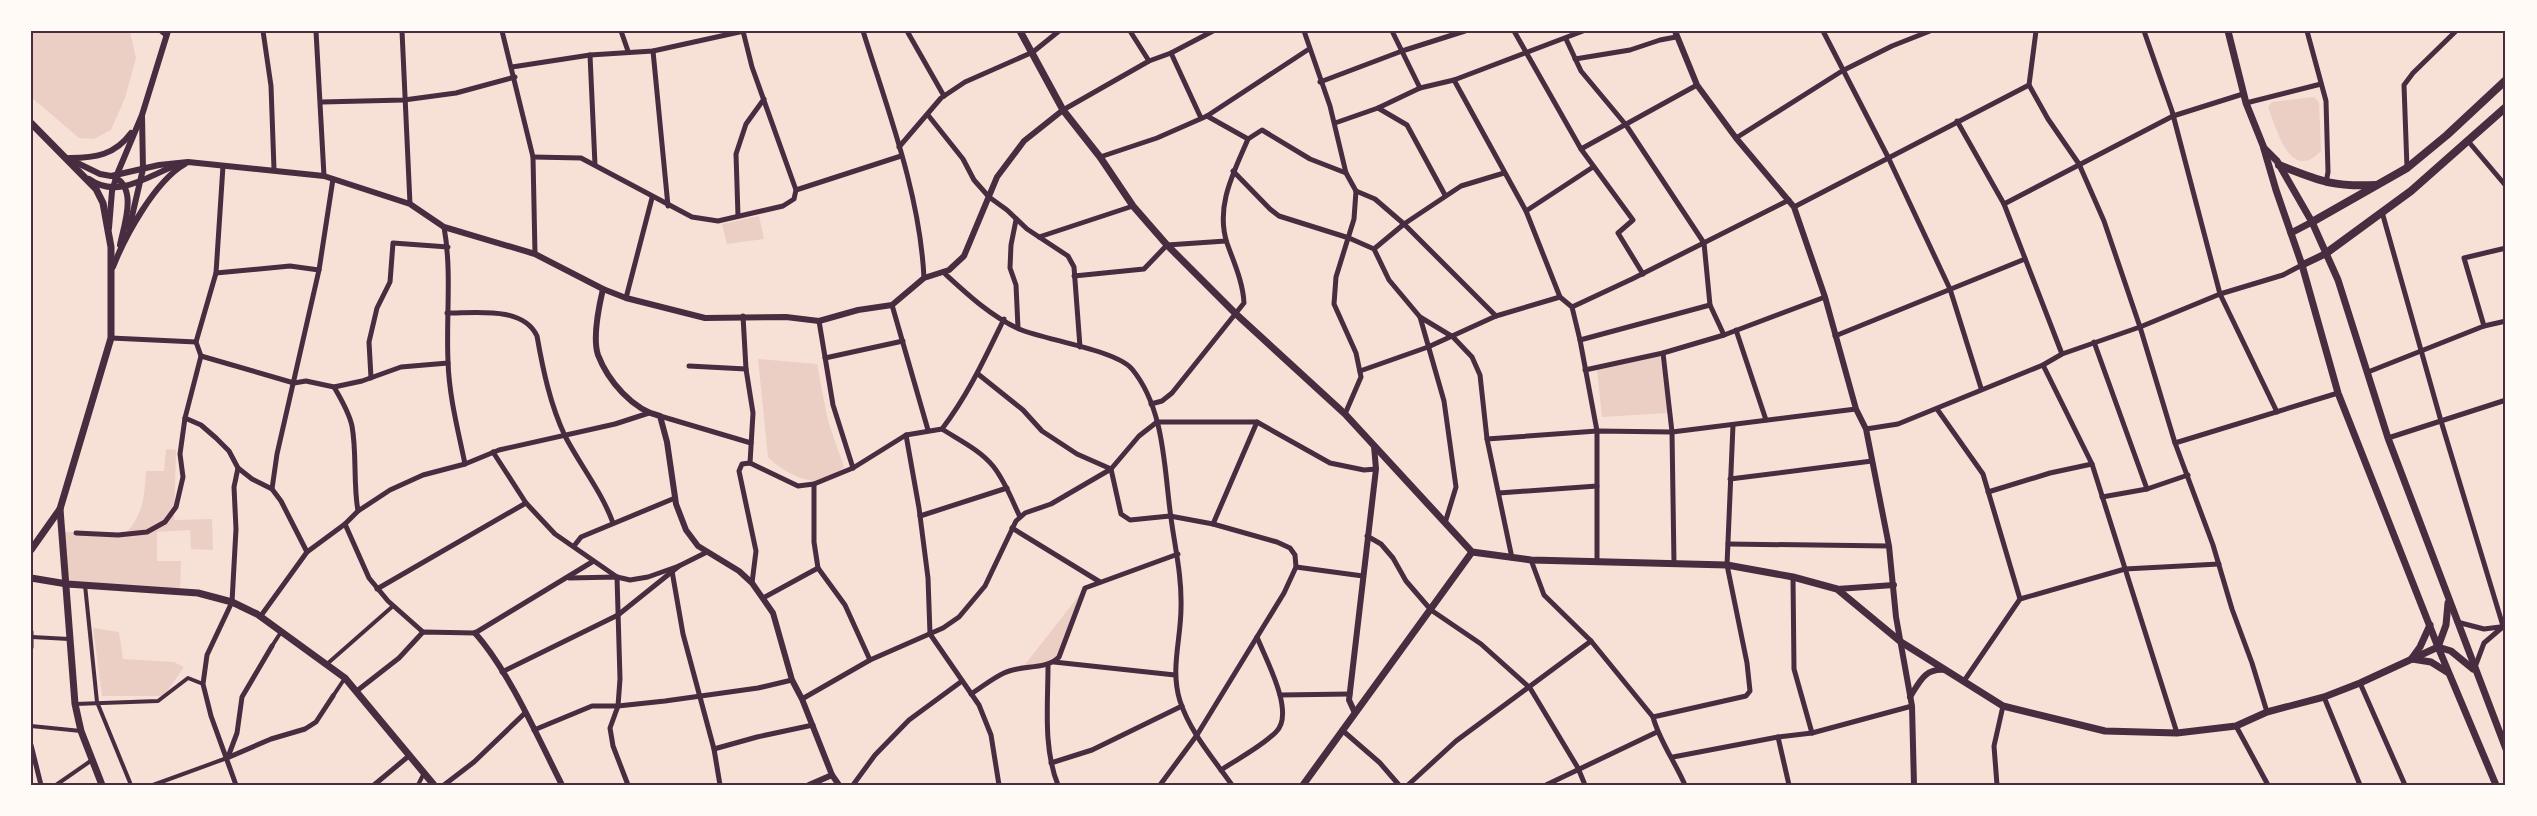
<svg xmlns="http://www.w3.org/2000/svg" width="2537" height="816" viewBox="0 0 2537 816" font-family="Montserrat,sans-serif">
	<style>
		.green { fill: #ebcfc5 }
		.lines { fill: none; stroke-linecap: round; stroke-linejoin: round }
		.pedestrian { stroke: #4a2c40; stroke-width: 4 }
		.minor { stroke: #4a2c40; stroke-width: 5 }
		.tertiary { stroke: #4a2c40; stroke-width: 6 }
		.secondary { stroke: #4a2c40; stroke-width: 7 }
		.primary { stroke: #4a2c40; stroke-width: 8 }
		.neatline { fill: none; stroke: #4a2c40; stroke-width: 2 }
	</style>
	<rect width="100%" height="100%" fill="#f7e1d7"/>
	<g class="green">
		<path d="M31 31H130L136 58 125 98 111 130 94 139 79 138 31 97Z"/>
		<path d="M2314 97 2319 102 2321 151C2290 183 2277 130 2268 107L2272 102Z"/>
		<path d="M759 216 764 239 727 244 722 224Z"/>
		<path d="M1660 355 1668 413 1602 417 1597 370Z"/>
		<path d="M758 359 817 364 828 421 844 467C839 471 834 477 828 479 810 487 780 470 768 457Z"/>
		<path d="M166 449 176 450 174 520 212 519 213 550 191 549 190 530 157 532V561H181L180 591 67 584 63 532 125 534C144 513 144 498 146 471H164Z"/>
		<path d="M1085 588 1059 657 1054 662 1023 667Z"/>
		<path d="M93 628 119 632 123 659 174 662 184 667 164 696H102Z"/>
	</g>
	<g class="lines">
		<g class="pedestrian">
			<path d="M85 585 97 702 131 785"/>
			<path d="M32 637 69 639"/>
			<path d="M272 646 281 632"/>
			<path d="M327 664 393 606"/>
			<path d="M333 696 345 678"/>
			<path d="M75 704 158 701 188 678 203 684"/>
			<path d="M31 726 81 731"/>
			<path d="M56 785 92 760"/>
			<path d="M153 785 227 758"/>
			<path d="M418 785 424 773"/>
		</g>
		<g class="minor">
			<path d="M161 31 166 35"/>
			<path d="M263 31 271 86 274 169"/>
			<path d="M316 31 324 176"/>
			<path d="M402 31 410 204"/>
			<path d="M502 31 533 157 535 254"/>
			<path d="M621 31 628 51"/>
			<path d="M743 31 752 67 796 190"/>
			<path d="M863 31C888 111 920 194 924 278"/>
			<path d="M907 31 944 96"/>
			<path d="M1130 31 1149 61"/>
			<path d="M1304 31 1330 106 1346 173 1356 191 1354 219 1336 277 1334 304 1356 353 1361 377 1345 414"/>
			<path d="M1392 31 1420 88"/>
			<path d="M1514 31 1581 149 1633 220 1618 233 1643 274"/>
			<path d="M1823 31 1888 157 1950 289 1981 388"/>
			<path d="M2144 31 2172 111 2220 294 2277 412"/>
			<path d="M2307 31 2326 101 2328 172 2326 183"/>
			<path d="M1566 39 1581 71 1626 125 1704 243 1710 305 1724 335"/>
			<path d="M653 51 668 206"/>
			<path d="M1171 53 1201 118"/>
			<path d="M590 55 595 165"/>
			<path d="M1575 59 1630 50 1660 40 1676 37"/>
			<path d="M512 67 590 55 653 51 744 31"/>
			<path d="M1454 80 1526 211 1560 297 1572 307 1580 340 1597 431V562"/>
			<path d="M1320 82 1402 51 1465 31"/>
			<path d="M2029 85 2048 119 2079 164 2104 221 2140 327 2175 443 2213 545 2232 609 2252 663 2267 712"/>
			<path d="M322 102 404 100 456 93 515 77"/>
			<path d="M2246 103 2321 84"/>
			<path d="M1378 108 1407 125 1445 195"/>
			<path d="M1063 110 1149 61 1171 53 1213 31"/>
			<path d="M928 115 963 159 974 180 989 197 1007 210 1027 229 1068 256 1074 267 1080 347"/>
			<path d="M1207 116 1248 139 1262 130 1310 159 1346 173"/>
			<path d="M1957 121 2004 204 2062 354"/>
			<path d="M1335 123 1378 108 1420 88 1454 80 1583 31"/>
			<path d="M1736 138 1842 71 1892 46 1930 31"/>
			<path d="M2468 141 2506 186"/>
			<path d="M899 147 941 98 965 82 1033 52 1059 31"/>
			<path d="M1581 149 1697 85"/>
			<path d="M533 157 581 158 692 217 718 221 783 206 794 199 796 190 901 156"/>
			<path d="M1100 157 1157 138 1207 116 1309 49"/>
			<path d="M2407 168 2404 85 2413 73 2456 31"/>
			<path d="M1233 171 1270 209 1279 216 1349 238 1374 249 1389 280 1420 317 1453 337 1472 357 1480 375 1487 439 1512 558"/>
			<path d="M1356 191 1375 199 1404 224 1496 316"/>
			<path d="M2004 204 2173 116 2243 94"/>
			<path d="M1794 207 2029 85 2036 31"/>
			<path d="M1526 211 1593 167"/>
			<path d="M2382 212 2441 421 2503 626"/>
			<path d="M738 216 736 154 746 124 764 99"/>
			<path d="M1016 220 1011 245 1010 268 1016 285 1018 328"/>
			<path d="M444 227C452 271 446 316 448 361 449 396 458 430 465 464"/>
			<path d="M1039 237 1133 206"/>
			<path d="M1374 249 1404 224 1461 186 1504 173"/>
			<path d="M943 272C966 293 990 316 1019 329 1045 340 1116 350 1132 369 1165 409 1164 469 1171 518 1175 548 1182 576 1181 608 1181 639 1170 670 1180 701 1190 732 1213 758 1232 785"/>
			<path d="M216 273 290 266 319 270"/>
			<path d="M1074 276 1144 269 1167 245 1226 241"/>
			<path d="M626 298 652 198"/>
			<path d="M892 305 928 430"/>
			<path d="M1572 307 1632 279 1789 200"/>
			<path d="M447 313C476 313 523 306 537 336 543 370 550 404 565 436 580 465 602 492 613 523"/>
			<path d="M743 316 746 369 753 413 750 463"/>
			<path d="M1420 317 1444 401 1456 487 1445 523"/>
			<path d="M819 321 833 405 853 468"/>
			<path d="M2484 326 2464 258 2506 248"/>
			<path d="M1736 330 1766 420"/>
			<path d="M1835 336 2025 259"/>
			<path d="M111 338 196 342"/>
			<path d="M1580 340 1710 305"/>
			<path d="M2094 342 2147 489"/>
			<path d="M1663 353 1672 432 1674 563"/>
			<path d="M201 356 294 383 306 381 334 387 362 381 401 367 448 363"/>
			<path d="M825 358 903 341"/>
			<path d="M2043 365 2092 464 2177 733"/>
			<path d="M689 366 746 369"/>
			<path d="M1585 370 1663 353 1724 335 1825 297"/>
			<path d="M1360 371 1428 347 1496 316 1560 297"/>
			<path d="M2368 372 2484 326 2506 321"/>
			<path d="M978 374 1023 410 1042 431 1077 454 1111 469 1121 514 1130 520 1170 516 1213 524 1277 542 1290 548 1295 555 1296 567 1284 593 1197 735 1160 785"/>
			<path d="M371 378 369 342 377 308 390 282 393 243 448 247"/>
			<path d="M334 387C341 399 349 412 352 426 357 454 353 483 358 511"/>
			<path d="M1151 404 1162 401 1172 393 1244 303C1243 282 1234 263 1227 243 1215 206 1234 172 1248 139"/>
			<path d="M1937 409 1983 474 2020 599"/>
			<path d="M660 416 751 443"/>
			<path d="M185 418 201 425 216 438 229 451 238 468 234 487 236 529 232 602 207 655 203 684 211 716 236 785"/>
			<path d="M1157 422H1257L1330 463 1364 470 1376 469"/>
			<path d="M942 429C959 440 980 450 993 466 1005 481 1012 500 1020 517"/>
			<path d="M1866 429 1898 424 2043 365 2062 354 2140 327 2220 294 2283 275 2302 265"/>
			<path d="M906 435 919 508 928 578 930 634 979 705 991 735 999 785"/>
			<path d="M2388 438 2506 400"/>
			<path d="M1487 439 1597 431 1672 432 1856 409"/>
			<path d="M2175 443 2338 393"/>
			<path d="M493 452 526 503 555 534 617 577"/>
			<path d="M750 463 798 486 814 484 853 468 906 435 942 429C968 395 985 358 1004 319"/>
			<path d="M750 463 742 464 739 471 756 551 752 583"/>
			<path d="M238 468 252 479 272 489 281 501 307 552"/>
			<path d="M1730 479 1872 461"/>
			<path d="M814 484V542L818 568 845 605 870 660"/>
			<path d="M272 489 277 454 319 270 333 179"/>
			<path d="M1988 492 2050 473 2092 464"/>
			<path d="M1499 493 1597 486"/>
			<path d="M2102 497 2147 489 2188 475"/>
			<path d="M920 516 1007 488"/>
			<path d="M345 524 369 578 388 601 423 632"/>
			<path d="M1213 524 1257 422"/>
			<path d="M1012 528 1100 582"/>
			<path d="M76 533 118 535 147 532 165 522 176 507 183 477 180 454 185 418 201 356 196 342 216 273 223 166"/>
			<path d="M1367 536 1381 544 1393 558 1406 581 1431 610 1481 644 1530 688 1578 768 1585 785"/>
			<path d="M1728 544 1889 546"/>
			<path d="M574 546 581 537 675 498"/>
			<path d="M1531 560 1544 595 1591 641 1653 717C1659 740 1675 762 1685 785"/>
			<path d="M1296 567 1363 576"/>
			<path d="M672 571 683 634 714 749 720 785"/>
			<path d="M617 577 620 679 618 706 610 728 613 746 628 785"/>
			<path d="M1793 577 1794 669 1812 733"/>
			<path d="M569 578 617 577 630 580 648 577 679 566 707 552"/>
			<path d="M377 589 526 503"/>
			<path d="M763 598 818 568"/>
			<path d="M260 617 307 552 345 524 358 511 390 490 423 475 465 464 499 450 615 424 649 413"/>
			<path d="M2457 622 2484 629 2500 627"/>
			<path d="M31 632V647"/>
			<path d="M1054 662 1175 675"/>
			<path d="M1048 666C1048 705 1043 748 1058 785"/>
			<path d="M2475 667 2484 643 2505 625"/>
			<path d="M502 672 618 615 679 566"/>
			<path d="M1964 681 2020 599 2125 569 2219 564"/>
			<path d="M2360 683 2405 785"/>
			<path d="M358 690 399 658 423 632 475 633 592 562"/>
			<path d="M971 694C982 687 993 678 1004 673 1022 664 1045 671 1059 657L1085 588 1178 554"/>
			<path d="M1280 695 1350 694"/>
			<path d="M2324 697 2360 785"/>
			<path d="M802 699 870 660 943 628 959 617 985 586 1016 521 1025 513 1051 504 1111 469 1139 436 1157 422"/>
			<path d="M1653 717 1746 696 1750 691 1747 663 1727 565 1733 425"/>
			<path d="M2236 726 2268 785"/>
			<path d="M534 730 592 706H618L665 701 758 688 792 680"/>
			<path d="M1342 730 1380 763 1399 785"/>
			<path d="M1778 737 1789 785"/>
			<path d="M31 745 41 785"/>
			<path d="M714 749 757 737 813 725"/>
			<path d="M228 757 237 733 242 697 272 646"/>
			<path d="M1673 757 1778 737 1812 733 1912 706"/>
			<path d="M227 758 271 739 305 729 316 722 333 696"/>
			<path d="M1051 763 1092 750 1182 706"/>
			<path d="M1221 770C1239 758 1261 747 1276 732 1296 713 1265 658 1257 637"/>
			<path d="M374 785 410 755"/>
			<path d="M444 785 474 762 525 713"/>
			<path d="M853 785 875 755 909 720 962 681"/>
			<path d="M1408 785 1456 741 1591 641"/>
			<path d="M1546 785 1657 732"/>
			<path d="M1997 785 1994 746 2003 706"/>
		</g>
		<g class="tertiary">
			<path d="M1675 31 1697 85 1736 138 1794 207 1825 297 1856 409 1866 429 1889 546 1896 617 1912 706 1914 785"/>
			<path d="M67 158 100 174 111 176 159 165 188 162 324 176 410 204 444 227 535 254 603 289 626 298 705 318 786 317 819 321 858 310 892 305 924 278 949 270 964 256 997 177 1024 141 1063 110"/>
			<path d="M70 158C95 158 115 155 131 133"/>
			<path d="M114 177C138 188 124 225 120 245"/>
			<path d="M89 179C118 200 149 175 177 165"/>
			<path d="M109 228 112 191 118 172 142 115 168 31"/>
			<path d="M129 229 143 169 142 116"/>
			<path d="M113 267C125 236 155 181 185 164"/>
			<path d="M603 289C599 306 592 337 598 355 608 381 633 410 660 416L667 442 676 504 686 530 698 546 739 571 752 583 773 613 792 680 802 699 832 775 839 785"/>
			<path d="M1837 589 1894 585"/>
			<path d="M475 633C509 671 538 738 562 785"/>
			<path d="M1910 697C1920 681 1925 668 1945 670"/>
			<path d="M1355 713 1349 700 1376 469 1374 446"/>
			<path d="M809 785 832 775"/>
		</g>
		<g class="secondary">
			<path d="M1020 31 1063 110 1100 157 1133 206 1167 245 1236 314 1345 414 1472 552 1531 560 1727 565 1793 577 1837 589 1901 642 2003 706 2105 731 2177 733 2236 726 2267 712 2324 697 2360 683 2438 647"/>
			<path d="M2228 31 2246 103 2264 148 2277 161 2312 222 2338 280 2388 438 2506 749"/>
			<path d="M31 123 96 189 103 203 111 247V338L60 509 75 704 81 731 102 785"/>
			<path d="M2264 149 2276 190 2302 265 2338 393 2438 647 2496 785"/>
			<path d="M2291 233 2312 222"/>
			<path d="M2302 265 2325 254"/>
			<path d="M31 550 60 509"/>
			<path d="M31 578 67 584 198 593 232 602 257 614 345 678 434 785"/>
			<path d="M2438 647 2446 625 2448 603"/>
			<path d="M2438 647 2451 651 2473 669"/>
			<path d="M2412 658 2420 647 2430 625"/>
			<path d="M2412 659 2431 662 2447 672"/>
			<path d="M1303 785 1472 552"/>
		</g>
		<g class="primary">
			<path d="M2279 165C2320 181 2332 187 2376 185"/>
			<path d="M2312 222 2407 168 2447 135 2506 80"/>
			<path d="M2325 254 2411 191 2506 107"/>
		</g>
	</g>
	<rect width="2537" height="816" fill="none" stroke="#fffaf5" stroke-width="65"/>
	<rect x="32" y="32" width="2472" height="752" class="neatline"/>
</svg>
